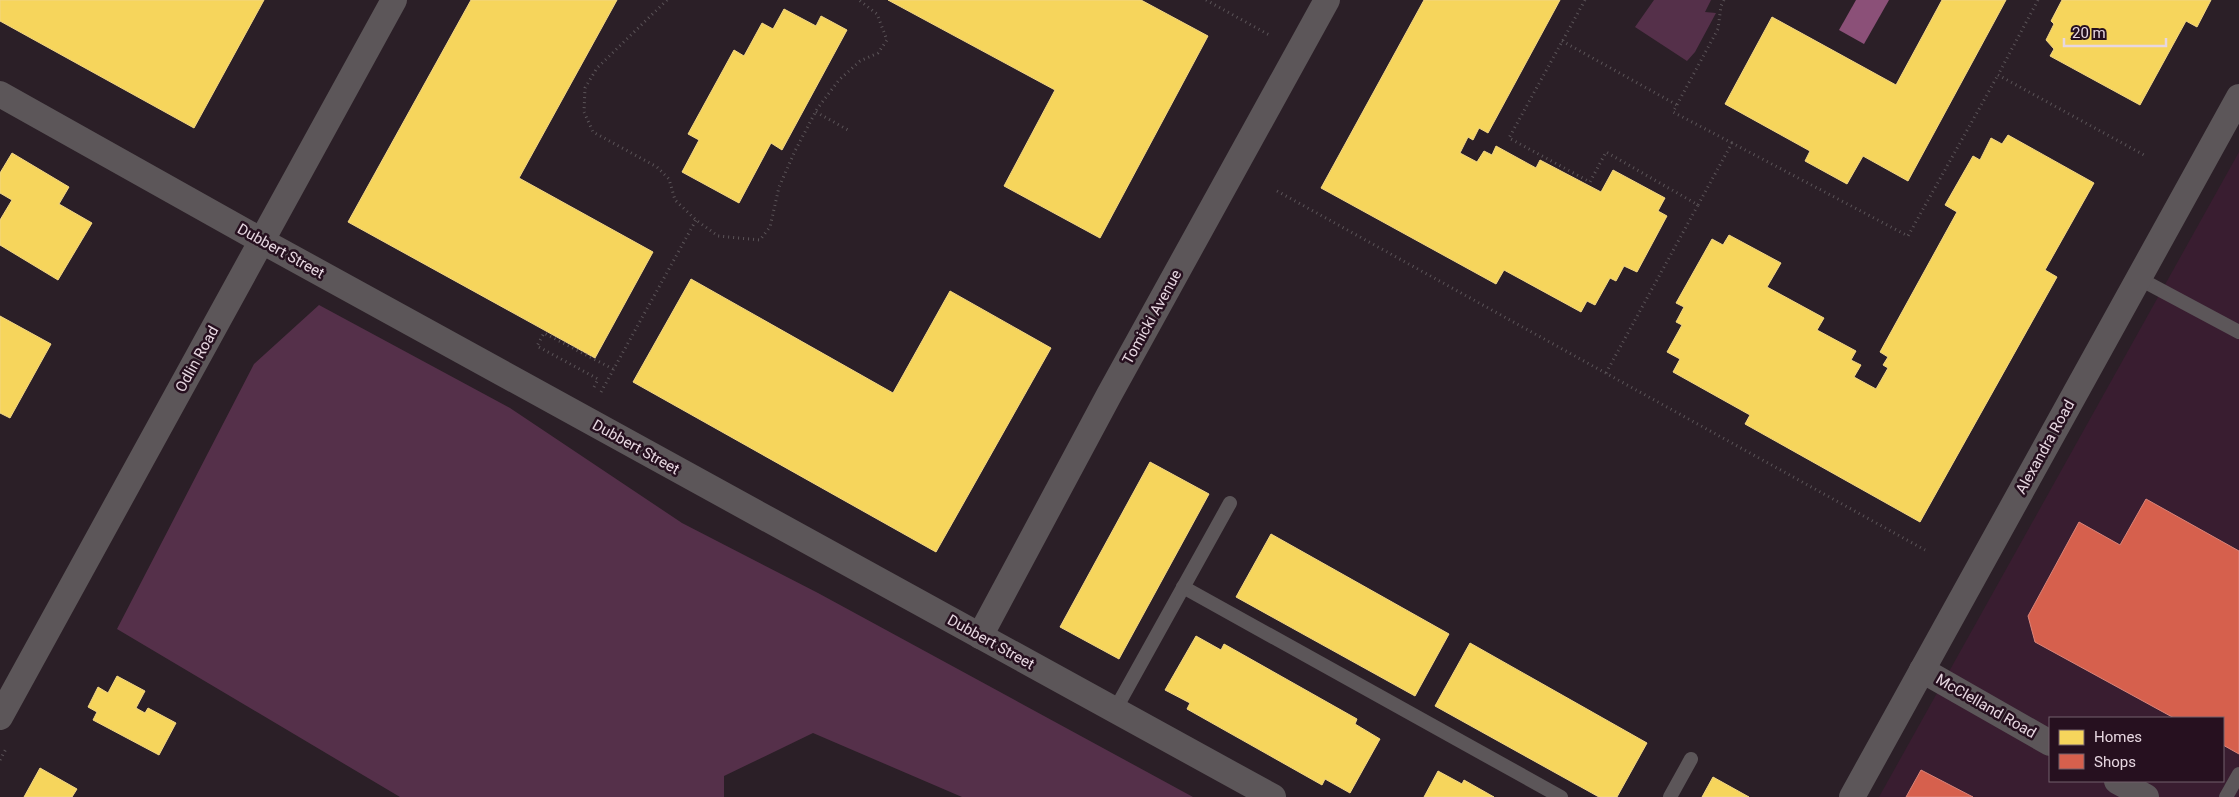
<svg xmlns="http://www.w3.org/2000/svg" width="2239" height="797" viewBox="0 0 2239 797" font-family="Roboto,sans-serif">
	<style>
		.built { fill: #391d30; fill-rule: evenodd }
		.green { fill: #55304a }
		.water { fill: #8b5078 }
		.homes { fill: #f6d55c; stroke: #f2d684 }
		.shops { fill: #d6604d; stroke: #db8479 }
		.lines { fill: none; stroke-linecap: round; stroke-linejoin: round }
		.path { stroke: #5b5458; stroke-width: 3; stroke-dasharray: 1 4; stroke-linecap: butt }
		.lane { stroke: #5c5659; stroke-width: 14 }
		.street { stroke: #5c5659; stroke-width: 26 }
		.labels { text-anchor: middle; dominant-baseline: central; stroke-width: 5; stroke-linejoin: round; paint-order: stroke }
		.street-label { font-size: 15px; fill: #e7d7e1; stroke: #26101f }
	</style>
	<rect width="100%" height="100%" fill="#2b1f27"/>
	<path class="built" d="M2239 152V797H1879ZM2050 718H2223V781H2050Z"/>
	<g class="green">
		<path d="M1654 0H1711L1705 12 1716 13 1695 52 1687 61 1635 27Z"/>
		<path d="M319 305 510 408 682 523 818 593 1193 797H962L813 733 724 776V797H400L117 629 254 364Z"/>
	</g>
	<path class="water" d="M1856 0H1889L1864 44 1839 30Z"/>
	<g class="homes">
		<path d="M0 0H264L194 128 0 21Z"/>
		<path d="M471 0H617L519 178 653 252 595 358 348 222Z"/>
		<path d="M888 0H1141L1208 36 1100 238 1004 186 1055 90Z"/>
		<path d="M1424 0H1560L1488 133 1479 128 1473 140 1468 137 1460 153 1477 162 1484 151 1492 155 1496 146 1536 168 1540 160 1601 192 1613 170 1665 198 1658 211 1667 216 1637 272 1624 266 1616 281 1610 278 1595 305 1587 301 1581 312 1504 270 1496 284 1321 188Z"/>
		<path d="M1942 0H2006L1908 181 1863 156 1847 184 1805 161 1810 151 1725 104 1772 17 1896 85Z"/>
		<path d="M2062 0H2211L2197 27 2186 21 2140 105 2050 56 2054 49 2046 40 2054 24 2051 21Z"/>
		<path d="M784 9 816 26 821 16 847 30 782 150 771 143 739 203 682 172 699 140 688 134 734 50 744 56 762 23 773 29Z"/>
		<path d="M2008 135 2094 183 2045 270 2057 277 1920 522 1745 424 1750 415 1673 372 1680 359 1667 352 1682 325 1676 322 1684 307 1676 303 1712 239 1723 245 1729 235 1781 263 1767 287 1824 318 1817 330 1856 351 1851 360 1861 365 1854 377 1876 389 1888 368 1883 365 1888 357 1880 352 1957 212 1945 205 1973 156 1980 160 1991 138 2002 144Z"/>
		<path d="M12 153 69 187 59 204 92 223 58 280 0 245V220L12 200 0 193V173Z"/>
		<path d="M691 279 893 393 950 291 1051 348 936 552 633 382Z"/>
		<path d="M0 316 51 344 10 418 0 413Z"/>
		<path d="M1150 462 1209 494 1119 659 1060 627Z"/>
		<path d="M1271 534 1449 634 1415 696 1236 597Z"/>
		<path d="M1196 636 1221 650 1224 644 1357 719 1355 724 1380 739 1350 793 1325 779 1322 785 1187 709 1190 703 1165 690Z"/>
		<path d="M1470 643 1647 743 1617 797H1599L1435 706Z"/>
		<path d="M117 676 145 691 136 708 145 713 148 708 176 723 159 755 93 720 97 712 88 707 98 687 108 693Z"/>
		<path d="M40 768 77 789 72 797H24Z"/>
		<path d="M1438 771 1462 784 1464 780 1494 797H1424Z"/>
		<path d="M1713 777 1749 797H1702Z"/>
	</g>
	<g class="shops">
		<path d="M2146 499 2239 551V754L2223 745V718H2174L2035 642 2028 616 2079 522 2120 545Z"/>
		<path d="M1921 770 1973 797H1906Z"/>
	</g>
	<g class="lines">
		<g class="path">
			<path d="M667 0 597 68 585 88 584 112 593 132 657 167 669 179 675 200 696 220 718 236 760 240 770 227 779 187 795 151 817 109 839 80 860 61 878 53 887 40 877 14 859 0"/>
			<path d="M1206 0 1271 36"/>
			<path d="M1585 0 1509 138 1590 182 1606 152 1698 205 1732 143 1908 236 1998 75"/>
			<path d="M1724 0 1721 6 1718 29 1673 112 1732 143"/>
			<path d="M2038 0 1998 75 2144 155"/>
			<path d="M1562 41 1677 105"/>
			<path d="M816 112 848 130"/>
			<path d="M1277 191 1925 550"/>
			<path d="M1606 373 1698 205"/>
			<path d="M594 387 598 379 537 346 544 333 613 369"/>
			<path d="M601 392 696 220"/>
			<path d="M0 760 7 747"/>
		</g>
		<g class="lane">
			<path d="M2138 278 2239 332"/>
			<path d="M1183 587 1561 797"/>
			<path d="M1115 710 1230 503"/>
			<path d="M1670 797 1691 759"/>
			<path d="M2226 797 2239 774"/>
		</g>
		<g class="street">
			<path d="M0 94 262 241 1273 797"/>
			<path d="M980 636 1109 395 1327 0"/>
			<path d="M1922 670 2050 743"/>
			<path d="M0 717 394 0"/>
			<path d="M2117 781 2146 797"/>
			<path d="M1852 797 2239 97"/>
		</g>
	</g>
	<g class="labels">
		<g class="street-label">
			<text transform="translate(281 251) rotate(29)">Dubbert Street</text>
			<text transform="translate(1152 317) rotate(-61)">Tomicki Avenue</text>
			<text transform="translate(197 359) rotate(-61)">Odlin Road</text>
			<text transform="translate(636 447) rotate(29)">Dubbert Street</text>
			<text transform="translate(2045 447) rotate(-61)">Alexandra Road</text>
			<text transform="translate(991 642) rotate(29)">Dubbert Street</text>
			<text transform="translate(1986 706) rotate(30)">McClelland Road</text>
		</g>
	</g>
	<rect x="2049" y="717" width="175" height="65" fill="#26101f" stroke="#73606d"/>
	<rect x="2059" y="730" width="25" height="15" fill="#f6d55c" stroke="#73606d"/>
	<text x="2094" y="742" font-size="15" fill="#e7d7e1">Homes</text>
	<rect x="2059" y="754" width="25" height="15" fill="#d6604d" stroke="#73606d"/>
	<text x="2094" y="767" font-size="15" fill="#e7d7e1">Shops</text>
	<path d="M2064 38v8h102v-8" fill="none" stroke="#e7d7e1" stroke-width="2.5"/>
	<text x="2072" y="38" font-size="15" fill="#e7d7e1" stroke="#26101f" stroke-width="4" paint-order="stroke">20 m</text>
</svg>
